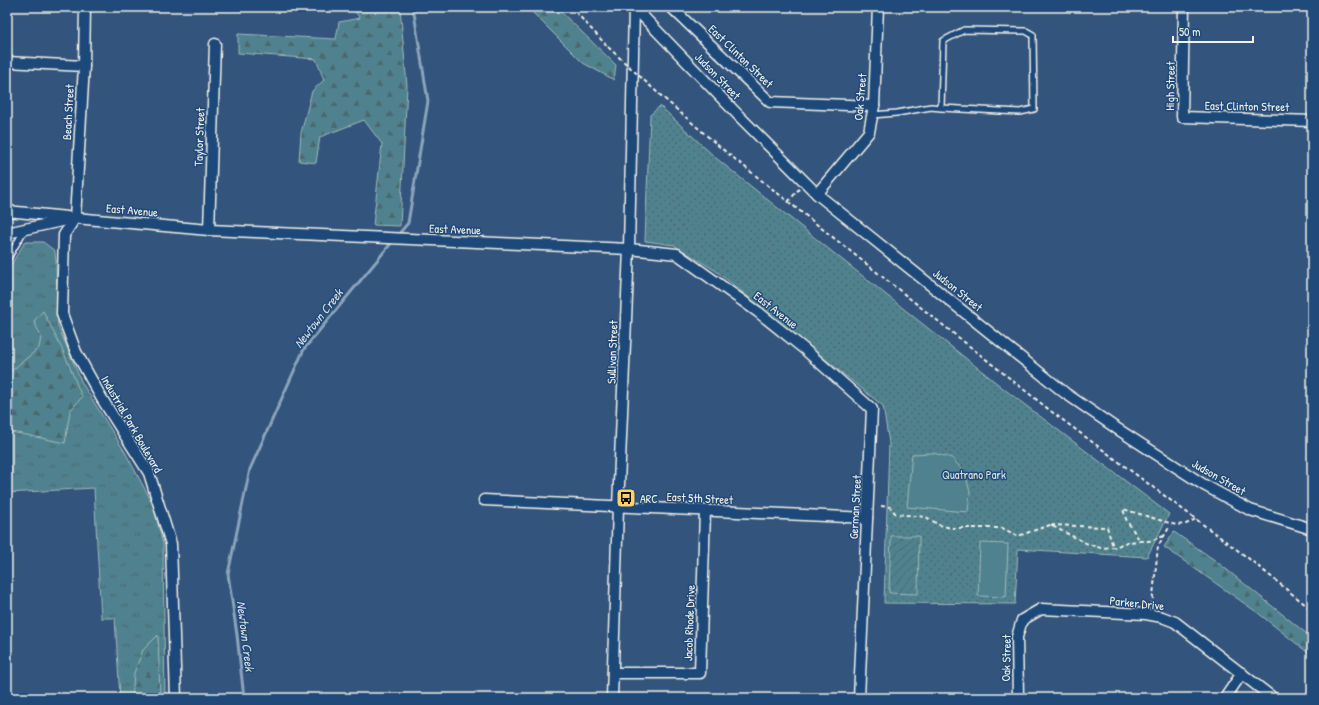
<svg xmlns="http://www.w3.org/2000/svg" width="1319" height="705" viewBox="0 0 1319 705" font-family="'Patrick Hand',sans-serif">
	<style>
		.grass { fill: url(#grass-tufts); stroke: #a2babb }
		.forest { fill: url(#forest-firs); stroke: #a2babb }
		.park { fill: url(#park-dots); stroke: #a2babb }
		.garden { fill: url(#garden-furrows); stroke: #a2babb }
		.pitch { fill: #4f828e; stroke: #a2babb }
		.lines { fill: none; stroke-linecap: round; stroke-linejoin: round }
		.stream { stroke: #8ca5bd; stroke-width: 3 }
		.lane-casing { stroke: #f4f1e8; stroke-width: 8 }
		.street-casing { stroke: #f4f1e8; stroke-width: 13 }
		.path { stroke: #f4f1e8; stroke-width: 2; stroke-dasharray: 4 3; stroke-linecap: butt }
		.lane { stroke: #1f4a7a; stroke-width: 5 }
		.street { stroke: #1f4a7a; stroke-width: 10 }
		.path-bridge { stroke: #f4f1e8; stroke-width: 2; stroke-dasharray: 4 3; stroke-linecap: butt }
		.labels { text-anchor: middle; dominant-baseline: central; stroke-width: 3; stroke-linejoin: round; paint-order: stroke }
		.street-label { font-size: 12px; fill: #f4f1e8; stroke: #1f4a7a }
		.park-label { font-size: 12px; fill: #dbe0da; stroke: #1f4a7a }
		.poi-label { font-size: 12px; fill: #f4f1e8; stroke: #1f4a7a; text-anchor: start }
		.water-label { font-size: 13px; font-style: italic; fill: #dadedd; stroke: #1f4a7a }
	</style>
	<defs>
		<pattern id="grass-tufts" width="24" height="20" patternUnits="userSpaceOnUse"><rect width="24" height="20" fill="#4f828e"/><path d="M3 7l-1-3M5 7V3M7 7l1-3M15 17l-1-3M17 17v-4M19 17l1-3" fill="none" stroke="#4c686e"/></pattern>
		<pattern id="forest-firs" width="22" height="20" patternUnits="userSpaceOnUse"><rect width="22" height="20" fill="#4f828e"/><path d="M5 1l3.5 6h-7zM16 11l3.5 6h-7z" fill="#4c686e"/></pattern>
		<pattern id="park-dots" width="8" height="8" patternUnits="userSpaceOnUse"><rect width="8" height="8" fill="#4f828e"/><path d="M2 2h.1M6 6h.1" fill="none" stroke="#4c686e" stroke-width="1.8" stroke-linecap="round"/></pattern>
		<pattern id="garden-furrows" width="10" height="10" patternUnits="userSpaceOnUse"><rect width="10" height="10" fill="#4f828e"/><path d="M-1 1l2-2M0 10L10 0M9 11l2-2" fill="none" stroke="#4c686e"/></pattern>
	</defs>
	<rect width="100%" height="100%" fill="#33547c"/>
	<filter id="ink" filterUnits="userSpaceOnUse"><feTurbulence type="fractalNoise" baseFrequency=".025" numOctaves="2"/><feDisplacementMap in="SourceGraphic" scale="8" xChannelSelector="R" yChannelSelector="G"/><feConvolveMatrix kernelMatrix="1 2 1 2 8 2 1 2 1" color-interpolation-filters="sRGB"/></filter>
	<g filter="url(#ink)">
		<path class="grass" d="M25 242H43L55 251 56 263 58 326 82 383 125 452 153 504 163 544 165 698H120L115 618H101L94 488 7 493V271Z"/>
		<g class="forest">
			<path d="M351 7H400L407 86 400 226 373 225 382 144 364 120 320 137 316 163 299 161 301 133 312 91 324 80 316 59 238 53V34L336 39 339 22 360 18Z"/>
			<path d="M527 7H556L616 65 614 80 583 63Z"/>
			<path d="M43 311 64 353 82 397 70 411 65 443 7 431V378L10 372 39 348 41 337 34 321Z"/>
			<path d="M1174 532 1216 561 1312 638V656L1258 613 1164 547Z"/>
			<path d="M158 635 160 698H132L134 673 143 650Z"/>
		</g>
		<path class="park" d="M660 106 716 158 820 242 1008 392 1169 514 1147 557 1018 549 1015 604 884 603 889 443 883 406 716 271 674 245 645 241 650 115Z"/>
		<path class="garden" d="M891 536H919L918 594 889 593Z"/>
		<g class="pitch">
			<path d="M933 453 952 458 965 473 970 492 968 512 907 507 912 454Z"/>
			<path d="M980 543 1008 544 1006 597 978 596Z"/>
		</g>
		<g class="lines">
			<g class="stream">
				<path d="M397 236 408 223 428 101 413 7"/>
				<path d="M244 698 237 635 228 574 250 469 304 349 393 241"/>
			</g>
			<g class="lane-casing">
				<g id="lane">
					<path d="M872 115 897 113 931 107 941 108 1020 112 1034 109 1033 35 1026 31 964 30 943 41 941 108"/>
					<path d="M7 260 25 229"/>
				</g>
			</g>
			<g class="street-casing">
				<g id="street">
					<path d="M85 7 84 66 75 218 64 235 62 314 76 352 102 399 149 473 171 544 176 698"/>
					<path d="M634 7 739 116 817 194 1065 393 1116 428 1204 485 1250 510 1312 529"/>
					<path d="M671 7 770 102 874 106"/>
					<path d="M1184 7 1182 117 1312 121"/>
					<path d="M7 62 84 66"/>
					<path d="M817 194 869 132 874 106 878 7"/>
					<path d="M7 211 67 217"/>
					<path d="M209 230 215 44"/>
					<path d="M7 233 75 218 209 230 629 249 677 254 758 312 803 348 872 409 859 698"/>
					<path d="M484 500 867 518"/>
					<path d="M613 673H700L705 511"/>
					<path d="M612 698 618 507 629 249 634 7"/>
					<path d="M1018 698 1017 637 1022 620 1041 609 1146 614 1162 617 1175 622 1273 698"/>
					<path d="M1225 698 1242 673"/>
				</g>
			</g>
			<g class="path">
				<path d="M571 7 608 47"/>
				<path d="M659 94 721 148 1052 412 1248 558 1312 610"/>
				<path d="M788 202 799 189"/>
				<path d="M881 506 890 507 896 514 926 517 939 525 951 528H1002L1018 536 1050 525 1088 544 1101 548 1115 547 1127 542 1140 541"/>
				<path d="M1051 525 1107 527 1113 547"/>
				<path d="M1164 536 1149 541H1140L1126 519 1123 509 1176 525 1186 524 1196 519"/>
				<path d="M1152 606 1158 546 1170 526"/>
			</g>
			<use href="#lane" class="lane"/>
			<use href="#street" class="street"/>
			<path class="path-bridge" d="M608 47 659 94"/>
		</g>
	</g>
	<defs>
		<g id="bus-square" transform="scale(1)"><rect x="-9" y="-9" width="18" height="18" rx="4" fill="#ffd166" stroke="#1f4a7a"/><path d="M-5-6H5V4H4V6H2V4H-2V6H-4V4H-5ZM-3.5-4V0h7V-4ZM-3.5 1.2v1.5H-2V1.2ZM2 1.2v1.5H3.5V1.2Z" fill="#111"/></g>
	</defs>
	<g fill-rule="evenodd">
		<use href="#bus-square" x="626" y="498"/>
	</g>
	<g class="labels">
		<g class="street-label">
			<text transform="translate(741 56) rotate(44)">East Clinton Street</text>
			<text transform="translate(718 76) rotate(46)">Judson Street</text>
			<text transform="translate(1170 86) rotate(-89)">High Street</text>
			<text transform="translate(860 97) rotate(-85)">Oak Street</text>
			<text transform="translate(1247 106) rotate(1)">East Clinton Street</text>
			<text transform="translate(68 112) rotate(-87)">Beach Street</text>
			<text transform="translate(199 137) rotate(-88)">Taylor Street</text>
			<text transform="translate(132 210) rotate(5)">East Avenue</text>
			<text transform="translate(455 229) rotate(2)">East Avenue</text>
			<text transform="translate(958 290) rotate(39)">Judson Street</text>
			<text transform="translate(776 310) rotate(38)">East Avenue</text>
			<text transform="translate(612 352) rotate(-88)">Sullivan Street</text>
			<text transform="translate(132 424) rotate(60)">Industrial Park Boulevard</text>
			<text transform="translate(1219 477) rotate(30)">Judson Street</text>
			<text transform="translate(700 498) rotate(3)">East 5th Street</text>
			<text transform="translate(855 507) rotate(-87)">German Street</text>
			<text transform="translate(1137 603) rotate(6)">Parker Drive</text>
			<text transform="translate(689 623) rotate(-88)">Jacob Rhode Drive</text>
			<text transform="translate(1006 658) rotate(-89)">Oak Street</text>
		</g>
		<g class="park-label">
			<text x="974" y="474">Quatrano Park</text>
		</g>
		<g class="poi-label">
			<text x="640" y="498">ARC</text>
		</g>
		<g class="water-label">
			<text transform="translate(318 318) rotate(-52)">Newtown Creek</text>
			<text transform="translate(246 636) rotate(83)">Newtown Creek</text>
		</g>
	</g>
	<rect width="1319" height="705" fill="none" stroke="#1f4a7a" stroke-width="24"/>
	<rect x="12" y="12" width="1295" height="681" fill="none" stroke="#f4f1e8" stroke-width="1.5" filter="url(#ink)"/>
	<path d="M1173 36v6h80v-6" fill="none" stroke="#f4f1e8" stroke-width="2"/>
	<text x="1179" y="36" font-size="12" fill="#f4f1e8" stroke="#1f4a7a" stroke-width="3" paint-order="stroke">50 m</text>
</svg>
